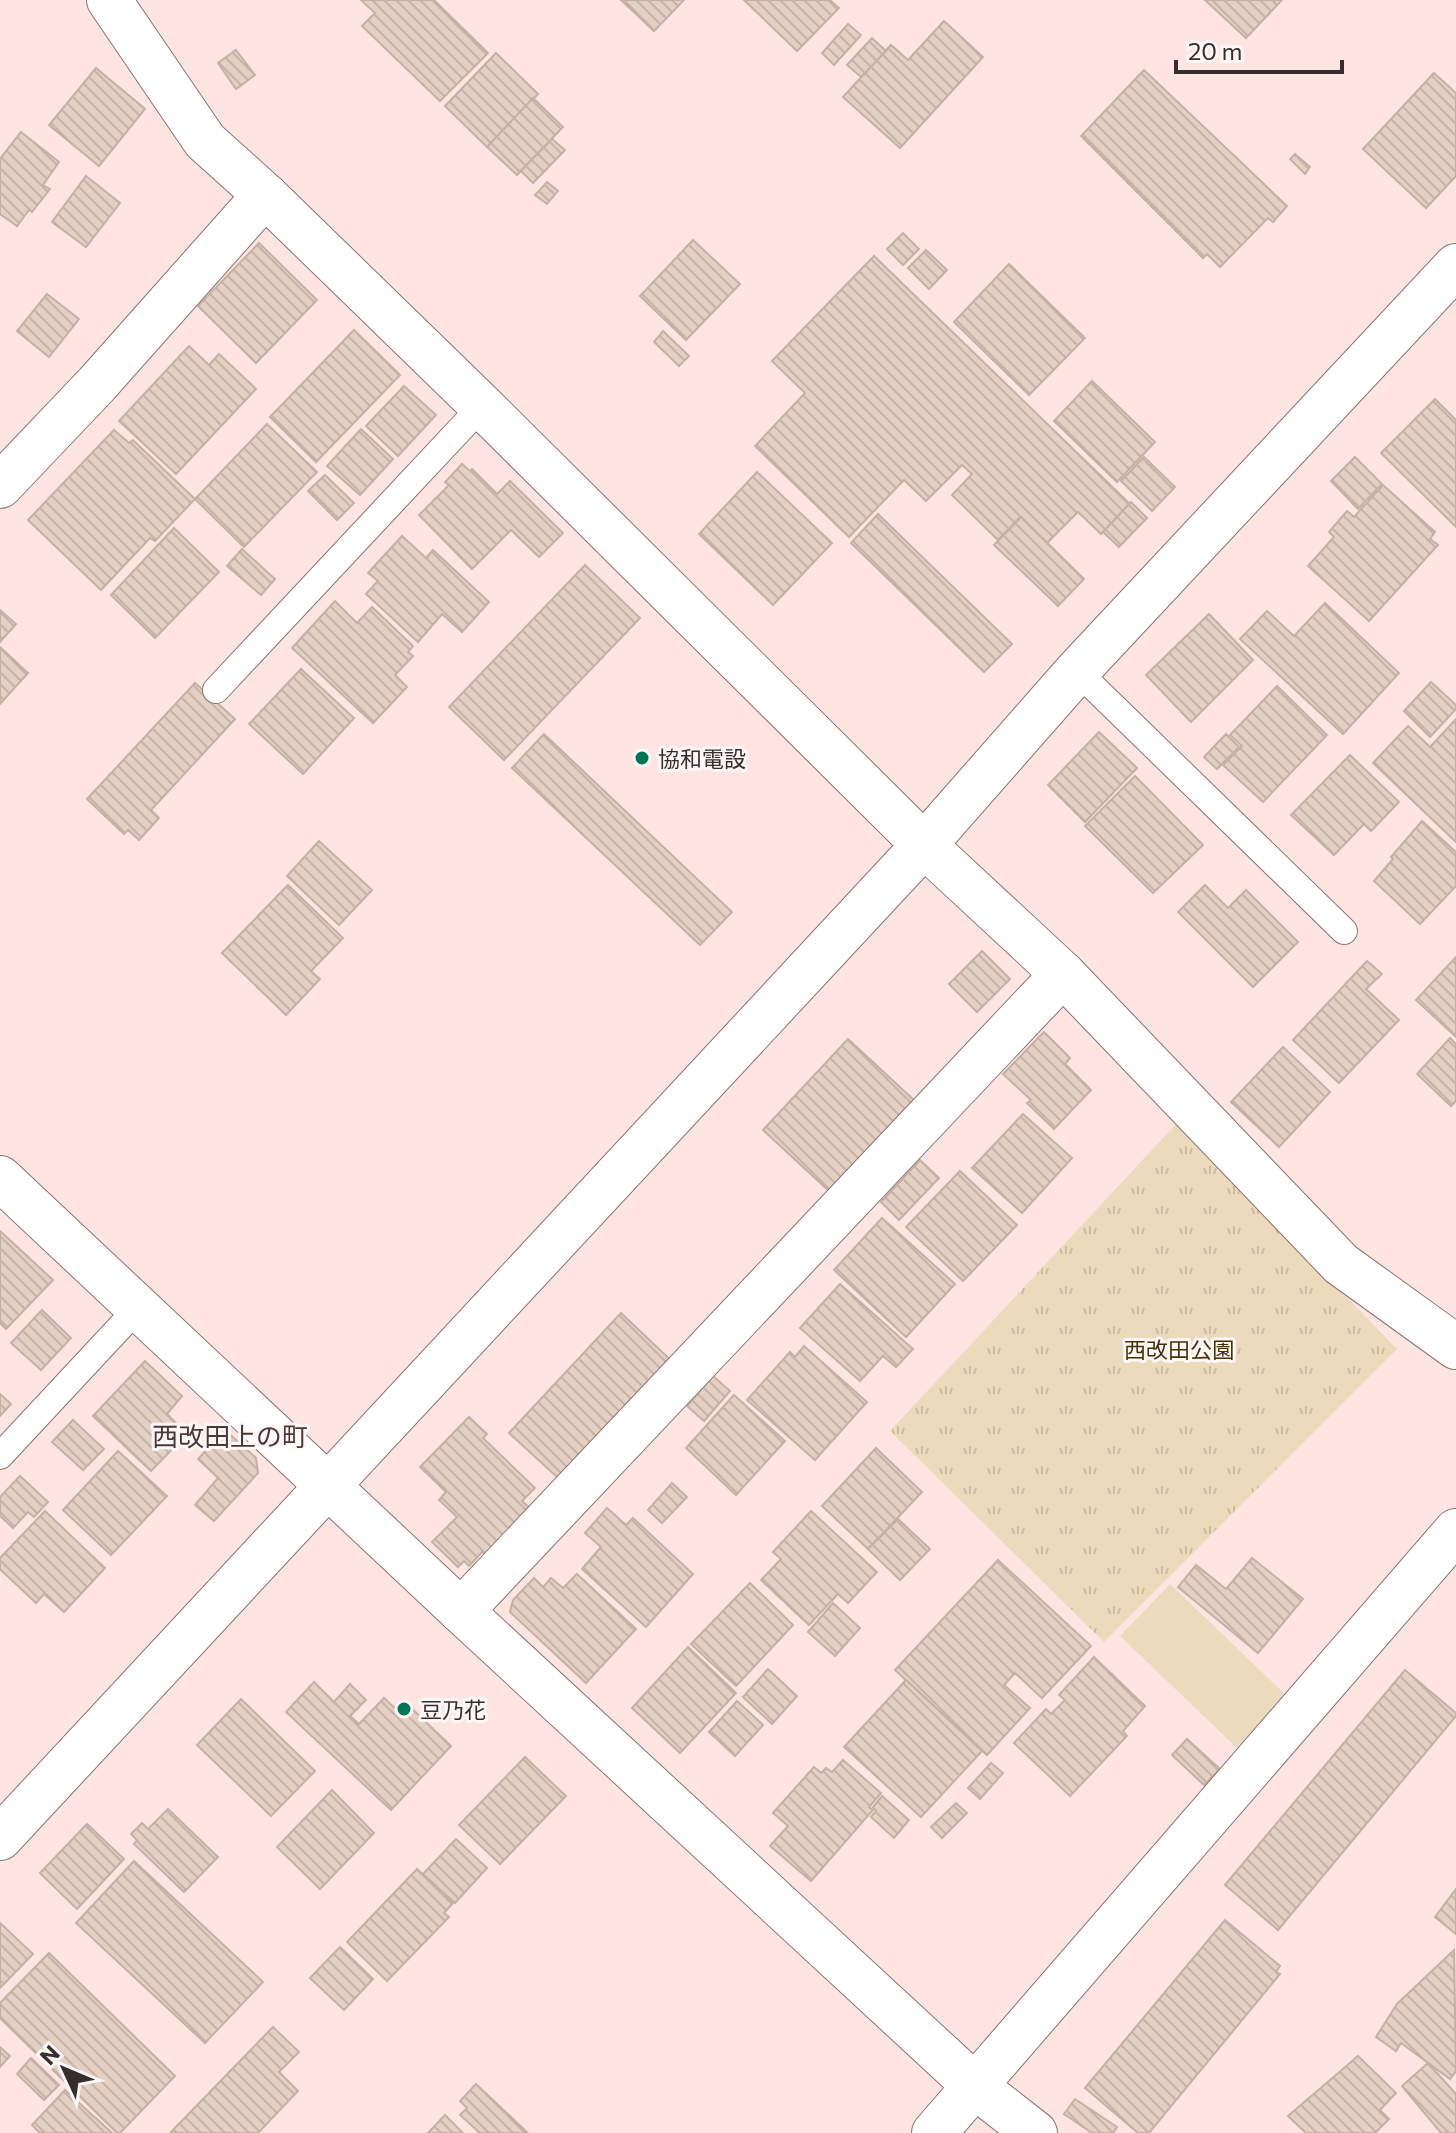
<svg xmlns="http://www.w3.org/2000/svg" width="1456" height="2133" viewBox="0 0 1456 2133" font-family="Commissioner,'Noto Sans JP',sans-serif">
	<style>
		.grass { fill: #ecdabd }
		.park { fill: url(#park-tufts) }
		.building { fill: url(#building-back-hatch); stroke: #c4b0a4; stroke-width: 2 }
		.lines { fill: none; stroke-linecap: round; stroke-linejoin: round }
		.lane-casing { stroke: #8a7371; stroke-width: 28 }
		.street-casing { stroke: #8a7371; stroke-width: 46 }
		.secondary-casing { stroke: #8a7371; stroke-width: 46 }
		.lane { stroke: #fff; stroke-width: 26 }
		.street { stroke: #fff; stroke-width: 44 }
		.secondary { stroke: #fff; stroke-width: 44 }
		.poi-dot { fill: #007754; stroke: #fdf7f7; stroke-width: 3 }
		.labels { text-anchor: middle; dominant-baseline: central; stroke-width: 6; stroke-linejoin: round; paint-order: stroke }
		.poi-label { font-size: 22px; fill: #372d2c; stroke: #fdf7f7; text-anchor: start }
		.park-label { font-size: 22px; fill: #473104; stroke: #fdf7f7 }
		.quarter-label { font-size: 26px; fill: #4b3735; stroke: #fdf7f7 }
	</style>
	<defs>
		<pattern id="park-tufts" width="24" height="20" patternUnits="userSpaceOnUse" patternTransform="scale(2)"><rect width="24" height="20" fill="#ecdabd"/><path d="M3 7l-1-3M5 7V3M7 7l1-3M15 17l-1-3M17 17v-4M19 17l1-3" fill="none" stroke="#cbbba3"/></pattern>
		<pattern id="building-back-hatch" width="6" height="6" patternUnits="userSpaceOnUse" patternTransform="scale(2)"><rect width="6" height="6" fill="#e5d0c4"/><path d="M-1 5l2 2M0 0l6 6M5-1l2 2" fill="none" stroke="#c5b3a9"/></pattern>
	</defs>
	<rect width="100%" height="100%" fill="#fee5e2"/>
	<path class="grass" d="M1170 1584 1287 1696 1237 1748 1120 1636Z"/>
	<path class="park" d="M1177 1123 1397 1349 1104 1642 890 1431Z"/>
	<g class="building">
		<path d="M361 0H434L488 53 440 101 362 26 375 13Z"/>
		<path d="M621 0H684L654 31Z"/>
		<path d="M744 0H830L839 8 797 51Z"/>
		<path d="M1205 0H1282L1246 38Z"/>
		<path d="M944 21 983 57 900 148 843 97 891 45 908 60Z"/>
		<path d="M848 24 861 35 834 65 822 53Z"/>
		<path d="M872 38 886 51 861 77 847 65Z"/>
		<path d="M236 50 255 75 236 89 218 63Z"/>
		<path d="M496 53 538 94 487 147 445 106Z"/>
		<path d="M96 68 145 109 99 166 49 125Z"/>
		<path d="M1144 70 1287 206 1273 222 1268 218 1220 267 1207 254 1203 258 1081 136Z"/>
		<path d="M1434 73 1456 93V176L1426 208 1363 149Z"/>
		<path d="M533 98 563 127 517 175 487 147Z"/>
		<path d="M21 132 59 162 43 185 50 189 32 212 29 210 17 226 0 214V159Z"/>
		<path d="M552 139 565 150 533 183 521 171Z"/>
		<path d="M1295 154 1310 167 1305 174 1290 159Z"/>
		<path d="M86 176 120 203 86 247 52 222Z"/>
		<path d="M547 182 558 191 547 204 535 195Z"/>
		<path d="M903 233 919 249 903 265 887 249Z"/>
		<path d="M693 240 740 284 686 340 640 296Z"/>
		<path d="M259 243 317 300 256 363 198 306Z"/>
		<path d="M926 250 947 270 929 289 908 268Z"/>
		<path d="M874 256 1130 504 1101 534 1078 512 1047 543 1020 517 998 540 952 495 972 474 962 465 926 501 904 480 849 537 755 446 805 393 772 361Z"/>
		<path d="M1009 264 1085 338 1029 395 954 322Z"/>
		<path d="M47 294 79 319 49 357 17 331Z"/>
		<path d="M354 330 400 375 316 462 270 417Z"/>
		<path d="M663 331 689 356 679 366 654 342Z"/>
		<path d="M189 346 209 365 219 354 256 389 176 474 119 421Z"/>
		<path d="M1092 381 1155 442 1117 482 1054 421Z"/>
		<path d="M404 386 436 415 398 456 366 426Z"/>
		<path d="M1435 399 1456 420V527L1381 453Z"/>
		<path d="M267 424 317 472 244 547 195 499Z"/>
		<path d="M361 429 393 459 360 495 327 466Z"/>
		<path d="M114 430 129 443 133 440 195 499 155 541 150 538 101 590 28 520Z"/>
		<path d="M1144 457 1175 487 1152 511 1121 481Z"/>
		<path d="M1355 457 1382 484 1358 509 1331 481Z"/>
		<path d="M462 464 470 471 472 469 497 494 510 481 563 533 539 557 511 530 472 569 419 515 449 485 445 482Z"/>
		<path d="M757 472 832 543 773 605 699 534Z"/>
		<path d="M325 475 354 503 337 520 308 491Z"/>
		<path d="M1383 485 1435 532 1430 539 1438 545 1369 621 1308 566 1334 537 1329 532 1347 511 1354 517Z"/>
		<path d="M1131 502 1147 518 1119 547 1103 532Z"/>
		<path d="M878 514 1012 644 984 672 851 543Z"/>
		<path d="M1021 517 1084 579 1058 606 994 545Z"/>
		<path d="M174 528 219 572 155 638 111 595Z"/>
		<path d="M402 536 426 558 433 550 489 602 462 632 442 614 418 642 366 594 378 581 368 573Z"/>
		<path d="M242 549 275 579 261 595 227 566Z"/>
		<path d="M585 565 640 618 504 760 449 707Z"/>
		<path d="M335 601 357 623 372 607 413 646 408 652 413 656 395 675 407 687 373 723 292 648Z"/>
		<path d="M1325 603 1399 673 1343 734 1240 639 1267 611 1294 636Z"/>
		<path d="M0 610 16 624 0 642Z"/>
		<path d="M1209 614 1253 660 1191 722 1146 675Z"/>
		<path d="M0 647 28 673 0 704Z"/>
		<path d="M301 669 354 718 303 774 249 724Z"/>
		<path d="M1431 682 1456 705V709L1430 737 1404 711Z"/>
		<path d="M195 683 235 719 151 810 159 818 139 840 128 830 124 834 87 799Z"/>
		<path d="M1277 686 1327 735 1263 802 1223 765 1242 746 1230 735Z"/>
		<path d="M1456 719V842L1373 763 1408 726 1430 747Z"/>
		<path d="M1099 732 1137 768 1085 822 1048 785Z"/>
		<path d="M544 734 732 912 700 945 512 768Z"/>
		<path d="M1226 734 1239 747 1217 769 1204 757Z"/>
		<path d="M1350 755 1399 802 1371 831 1364 824 1334 855 1291 815Z"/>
		<path d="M1135 776 1203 845 1153 893 1085 826Z"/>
		<path d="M1422 821 1456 852V886L1420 924 1374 881 1393 859 1391 857Z"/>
		<path d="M319 841 372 890 339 925 287 876Z"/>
		<path d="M288 885 343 938 311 971 320 979 286 1015 222 953Z"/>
		<path d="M1205 885 1228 908 1246 890 1298 942 1253 987 1178 912Z"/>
		<path d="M982 951 1010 979 977 1012 949 984Z"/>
		<path d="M1456 957V1037L1416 1000Z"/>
		<path d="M1367 961 1382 974 1366 989 1399 1020 1339 1083 1293 1040Z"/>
		<path d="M1044 1032 1070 1058 1065 1064 1091 1090 1054 1129 1027 1103 1031 1100 1003 1074Z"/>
		<path d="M1450 1038 1456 1044V1101L1451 1106 1417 1074Z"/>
		<path d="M848 1039 914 1100 829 1191 763 1130Z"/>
		<path d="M1283 1047 1330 1092 1279 1147 1231 1102Z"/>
		<path d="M1023 1114 1072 1158 1022 1213 972 1168Z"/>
		<path d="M920 1160 939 1178 899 1220 881 1202Z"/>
		<path d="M960 1171 1017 1225 963 1281 906 1227Z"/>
		<path d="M882 1218 955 1284 906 1337 834 1270Z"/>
		<path d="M0 1231 53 1280 6 1329 0 1323Z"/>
		<path d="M840 1284 913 1349 896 1367 883 1356 860 1381 800 1328Z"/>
		<path d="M42 1310 71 1338 41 1370 11 1343Z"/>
		<path d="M621 1313 678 1367 567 1486 509 1433Z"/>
		<path d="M804 1346 867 1402 815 1460 747 1400 790 1352 795 1357Z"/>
		<path d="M145 1361 182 1396 167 1414 187 1434 151 1471 93 1416Z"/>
		<path d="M713 1376 730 1391 704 1421 687 1406Z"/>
		<path d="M0 1394 11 1404 0 1416Z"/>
		<path d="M734 1395 785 1441 736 1495 686 1448Z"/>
		<path d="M469 1417 487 1434 483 1438 535 1488 522 1501 531 1509 486 1555 482 1552 469 1566 464 1561 458 1567 432 1542 457 1517 439 1500 446 1492 420 1467Z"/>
		<path d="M73 1420 104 1449 83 1470 52 1442Z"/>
		<path d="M225 1430 256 1458 258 1473 214 1521 195 1505 218 1478 198 1459Z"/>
		<path d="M876 1448 922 1492 868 1549 822 1506Z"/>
		<path d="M118 1451 167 1496 111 1555 63 1510Z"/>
		<path d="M20 1476 48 1502 34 1517 28 1512 13 1528 0 1516V1497Z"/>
		<path d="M672 1483 687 1497 662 1523 648 1510Z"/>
		<path d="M607 1508 626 1525 633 1518 693 1574 646 1627 582 1569 601 1547 585 1533Z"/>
		<path d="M45 1511 105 1568 64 1612 44 1594 36 1603 0 1569V1558Z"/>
		<path d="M811 1511 877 1572 848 1603 838 1594 809 1625 761 1580 781 1559 773 1552Z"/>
		<path d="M898 1519 930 1549 900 1580 868 1549Z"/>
		<path d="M1252 1558 1303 1599 1258 1653 1178 1587 1196 1565 1226 1589Z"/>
		<path d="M998 1560 1091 1646 1042 1698 1015 1673 1004 1685 1030 1708 987 1755 895 1670Z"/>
		<path d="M577 1574 636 1629 586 1683 510 1612 513 1600 534 1578 543 1587 551 1578 563 1588Z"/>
		<path d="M750 1583 793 1625 736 1686 691 1644Z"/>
		<path d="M833 1603 860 1628 835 1656 808 1632Z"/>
		<path d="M688 1647 736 1693 680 1753 632 1708Z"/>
		<path d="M1094 1657 1145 1706 1123 1731 1127 1736 1070 1796 1014 1743 1046 1709 1051 1714 1065 1700 1059 1695Z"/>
		<path d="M768 1669 797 1696 772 1724 743 1697Z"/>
		<path d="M1405 1670 1456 1713V1716L1278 1930 1225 1885Z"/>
		<path d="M906 1680 982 1751 921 1817 844 1747Z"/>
		<path d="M314 1682 334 1702 350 1684 366 1700 350 1716 359 1724 384 1698 400 1713 408 1705 451 1746 391 1810 286 1712Z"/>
		<path d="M241 1699 315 1771 271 1816 197 1745Z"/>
		<path d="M737 1701 763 1725 735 1756 709 1732Z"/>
		<path d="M1187 1739 1220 1769 1204 1785 1172 1755Z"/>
		<path d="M525 1757 566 1796 500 1864 459 1825Z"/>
		<path d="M843 1760 881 1793 869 1807 873 1810 811 1881 770 1846 788 1826 773 1813 814 1767 821 1773 826 1768 832 1772Z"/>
		<path d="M991 1763 1003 1773 980 1799 968 1788Z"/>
		<path d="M332 1790 374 1833 320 1889 277 1847Z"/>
		<path d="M882 1796 909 1820 894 1838 871 1817 876 1811 873 1807Z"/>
		<path d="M956 1803 967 1813 942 1838 931 1827Z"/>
		<path d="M168 1809 218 1857 184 1892 134 1844 137 1840 131 1834 142 1823 148 1829Z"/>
		<path d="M87 1824 124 1859 77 1909 40 1873Z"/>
		<path d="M456 1839 487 1868 455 1903 423 1874Z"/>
		<path d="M134 1861 263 1982 205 2043 76 1923Z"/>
		<path d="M417 1869 453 1903 444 1913 449 1917 387 1981 347 1942Z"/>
		<path d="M1456 1889V1934L1435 1917Z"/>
		<path d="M1225 1920 1280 1966 1276 1972 1280 1974 1149 2133H1138L1085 2088Z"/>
		<path d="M0 1923 33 1954 0 1988Z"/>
		<path d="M340 1947 373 1979 344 2010 310 1978Z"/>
		<path d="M1454 1950 1456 2071 1450 2079 1401 2043 1396 2051 1376 2037 1397 2004Z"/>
		<path d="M49 1953 175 2076 120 2133H117L0 2018V2003Z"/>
		<path d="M273 2027 299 2052 279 2072 298 2091 258 2133H170Z"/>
		<path d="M0 2047 10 2056 0 2067Z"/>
		<path d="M1358 2056 1396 2093 1380 2110 1389 2119 1375 2133H1306L1288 2116Z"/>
		<path d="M31 2058 59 2085 44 2100 17 2074Z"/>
		<path d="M1428 2063 1456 2094V2133H1441L1402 2086Z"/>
		<path d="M476 2084 528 2133H480L460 2115 467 2108 460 2101Z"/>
		<path d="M65 2090 112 2133H40L32 2125Z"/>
		<path d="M1075 2099 1117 2127 1113 2133H1092L1064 2114Z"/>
		<path d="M445 2115 463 2133H428Z"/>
	</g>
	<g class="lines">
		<g class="lane-casing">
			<g id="lane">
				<path d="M1077 671 1344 931"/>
				<path d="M216 690 482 406"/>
				<path d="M0 1456 137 1309"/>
			</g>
		</g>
		<g class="street-casing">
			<g id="street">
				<path d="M109 0 205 141 265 195 482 406 924 845 1063 974 1341 1264 1456 1347"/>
				<path d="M0 486 97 384 265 195"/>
				<path d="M0 1178 461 1611 976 2087 1035 2133"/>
				<path d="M461 1611 1063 974"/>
				<path d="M934 2133 1456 1531"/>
			</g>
		</g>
		<g class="secondary-casing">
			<path id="secondary" d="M0 1838 924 845 1077 671 1456 266"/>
		</g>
		<use href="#lane" class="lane"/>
		<use href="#street" class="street"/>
		<use href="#secondary" class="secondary"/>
	</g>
	<g class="poi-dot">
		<circle cx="642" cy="758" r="8"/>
		<circle cx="404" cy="1709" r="8"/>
	</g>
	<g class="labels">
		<g class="poi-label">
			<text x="658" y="758">協和電設</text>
			<text x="420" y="1709">豆乃花</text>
		</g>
		<g class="park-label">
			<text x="1179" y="1349">西改田公園</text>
		</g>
		<g class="quarter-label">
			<text x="230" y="1435">西改田上の町</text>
		</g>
	</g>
	<g transform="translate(64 2069) rotate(314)" stroke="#fdf7f7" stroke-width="6" paint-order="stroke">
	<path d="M0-6L14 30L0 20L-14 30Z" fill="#372d2c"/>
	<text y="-12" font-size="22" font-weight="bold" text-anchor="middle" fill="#372d2c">N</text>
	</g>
	<path d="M1176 60v12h166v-12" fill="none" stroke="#372d2c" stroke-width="4"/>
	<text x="1188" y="60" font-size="24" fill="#372d2c" stroke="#fdf7f7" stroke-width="6" paint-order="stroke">20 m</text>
</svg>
